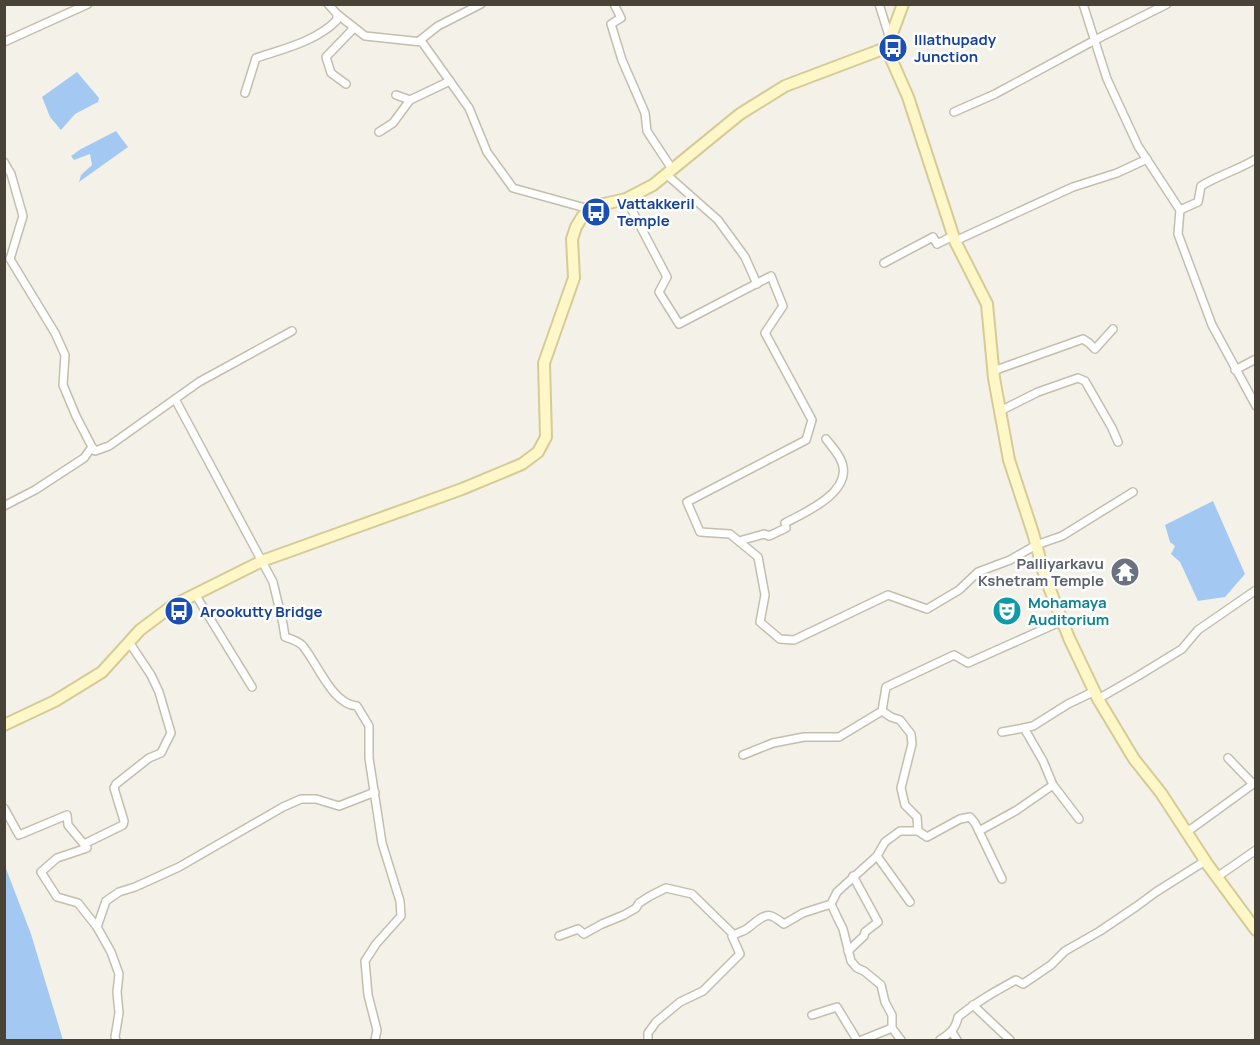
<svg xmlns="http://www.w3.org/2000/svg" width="1260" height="1045" viewBox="0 0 1260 1045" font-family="Manrope,sans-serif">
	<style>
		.water { fill: #a3c9f3 }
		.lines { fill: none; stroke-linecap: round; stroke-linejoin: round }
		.street-casing { stroke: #c3bead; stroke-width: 10 }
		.secondary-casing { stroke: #d6cb97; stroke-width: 14 }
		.street { stroke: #fff; stroke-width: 7 }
		.secondary { stroke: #fff7c7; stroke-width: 10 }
		.labels { text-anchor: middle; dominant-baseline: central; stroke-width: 5; stroke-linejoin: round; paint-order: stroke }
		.transit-label { font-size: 15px; font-weight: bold; fill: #164399; stroke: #fff; text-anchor: start }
		.worship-label { font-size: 15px; font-weight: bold; fill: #5b616d; stroke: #fff; text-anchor: end }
		.culture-label { font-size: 15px; font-weight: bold; fill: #0d838f; stroke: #fff; text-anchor: start }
	</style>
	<rect width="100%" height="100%" fill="#f4f2e8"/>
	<g class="water">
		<path d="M77 72 99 98 98 102 75 114 61 130 50 117 42 97Z"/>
		<path d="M116 131 128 147 79 182 81 175 92 165 90 154 74 160 71 156 81 149Z"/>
		<path d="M1213 501 1245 574 1225 597 1198 601 1180 562 1171 554 1175 546 1170 542 1165 525Z"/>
		<path d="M5 866 31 934 63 1040H5Z"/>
	</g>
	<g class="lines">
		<g class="street-casing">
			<g id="street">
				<path d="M328 4 337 14 365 36 422 42 469 108 487 152 513 188 589 209"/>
				<path d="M614 4 621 18 611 24 622 60 645 113 647 131 672 169"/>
				<path d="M879 4 890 39"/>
				<path d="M1083 4 1107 79 1138 146 1180 210 1178 234 1212 325 1256 406"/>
				<path d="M419 41 438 26 481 4"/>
				<path d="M4 42 88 4"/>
				<path d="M346 84 331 73 326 57 354 28"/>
				<path d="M245 93 256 58C283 49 317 41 337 20V14"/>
				<path d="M396 95 410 100 450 81"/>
				<path d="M954 112 995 94 1095 40 1167 4"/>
				<path d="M379 132 393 123 410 100"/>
				<path d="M4 162 11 174 23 216 10 259 55 333 65 355 63 385 76 416 92 447 95 451 109 446 199 382 292 331"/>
				<path d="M666 174 718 220 745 257 757 284"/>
				<path d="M626 199 667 277 659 292 679 324 771 276 783 306 765 333 812 420 806 440 687 502 700 532 730 534 758 557 765 595 760 622 780 639 794 640 888 595 927 609 959 590 978 572 1010 560 1036 545 1062 536 1133 492"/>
				<path d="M1180 210 1198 202 1201 186C1219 175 1238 170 1256 159"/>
				<path d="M955 241 1073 187 1117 173 1147 159"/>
				<path d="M884 263 933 237 937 244 953 236"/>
				<path d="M1235 370 1256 359"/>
				<path d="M993 371 1083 339 1089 343 1095 349 1113 329"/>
				<path d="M175 399 273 582 283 624 285 637C291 639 298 641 302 645 317 662 332 705 357 706L369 726V758L382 843 400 901 401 916 376 944 365 961 368 995 377 1030 375 1040"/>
				<path d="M1000 411 1038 392 1078 378 1085 381 1112 428 1118 442"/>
				<path d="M4 506 35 490 84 458 92 447"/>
				<path d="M739 541 764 534 769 536 786 528 785 523C804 513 848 494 843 467 842 457 832 447 826 439"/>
				<path d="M195 594 252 687"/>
				<path d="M1098 699 1138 676 1182 649 1198 630 1256 590"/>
				<path d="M1002 732 1024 728"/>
				<path d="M743 755 773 743 804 737H839L882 711 886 687 954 655 968 663 1062 621"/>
				<path d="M1228 758 1253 784"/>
				<path d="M1053 785 1079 819"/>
				<path d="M4 808 19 835 67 815 68 825 87 848 57 858 41 872 57 897 78 903 97 927"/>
				<path d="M918 831 927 837 960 819 970 817 975 823 1002 879"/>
				<path d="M979 831 1017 810 1053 785 1043 761 1024 728 1033 726 1068 704 1095 691"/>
				<path d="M1187 832 1256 782"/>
				<path d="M84 844 123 825 124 821 114 788 116 784 149 758 161 753 171 733 159 692 151 675 129 642"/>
				<path d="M877 856 910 902"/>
				<path d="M1217 877 1256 850"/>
				<path d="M831 904 838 919 843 929 851 961 857 968 864 971 881 985 885 1002 892 1015V1028L901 1040"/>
				<path d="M559 936 578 929 584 934 602 924 624 915 636 908 639 903 650 896 666 888 692 894 734 935"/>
				<path d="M848 951 864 936 865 932 878 922 853 876"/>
				<path d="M973 1005 1010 1040"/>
				<path d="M812 1015 837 1007 857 1040"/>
				<path d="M952 1032 957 1040"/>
				<path d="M116 1040 115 1037 119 1013 117 992 119 974 111 952 97 927 106 901 119 892 135 887 179 867 283 807 301 799H316L339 806 375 792"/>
				<path d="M648 1040V1033L656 1022 680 1002 703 991 740 954 732 936C736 933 741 932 745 930 752 926 763 913 771 916 775 917 781 922 784 924L803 913 831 904 837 892 877 856 885 842 900 831H918L917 817 905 805 901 788 912 744 911 734 900 720 891 717 882 711"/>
				<path d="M862 1040 892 1028"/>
				<path d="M940 1040C949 1034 956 1029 958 1017 976 1002 996 991 1016 980L1023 984 1051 965 1065 951 1100 931 1137 906 1156 892 1205 861"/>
			</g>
		</g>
		<g class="secondary-casing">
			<g id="secondary">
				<path d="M883 49 889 54 908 97 955 241 987 304 994 378 1009 460 1033 533 1045 577 1069 638 1098 699 1134 759 1161 793 1208 865 1256 930"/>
				<path d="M4 725 55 701 102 672 140 630 172 606 262 561 462 489 522 464 538 452 546 437 544 363 574 278 572 239 576 227 582 217 589 209 604 204 626 199 653 185 740 114 785 86 883 49 890 39 903 4"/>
			</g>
		</g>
		<use href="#street" class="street"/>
		<use href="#secondary" class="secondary"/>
	</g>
	<defs>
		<g id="bus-disc" transform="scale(1.5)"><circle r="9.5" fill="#1a4fb4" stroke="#fff"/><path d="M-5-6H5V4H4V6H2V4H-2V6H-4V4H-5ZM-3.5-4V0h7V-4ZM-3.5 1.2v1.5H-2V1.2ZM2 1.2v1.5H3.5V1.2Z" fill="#fff"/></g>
		<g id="temple-disc" transform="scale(1.5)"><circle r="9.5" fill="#6b7280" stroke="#fff"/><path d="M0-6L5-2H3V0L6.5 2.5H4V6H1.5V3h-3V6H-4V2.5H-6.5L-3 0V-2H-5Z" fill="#fff"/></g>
		<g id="theatre-disc" transform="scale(1.5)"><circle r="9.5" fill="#0f9aa8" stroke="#fff"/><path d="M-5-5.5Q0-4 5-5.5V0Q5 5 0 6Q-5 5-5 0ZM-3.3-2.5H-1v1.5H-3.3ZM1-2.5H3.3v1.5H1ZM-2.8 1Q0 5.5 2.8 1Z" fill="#fff"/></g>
	</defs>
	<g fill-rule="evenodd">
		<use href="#bus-disc" x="893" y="48"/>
		<use href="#bus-disc" x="596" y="212"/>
		<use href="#temple-disc" x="1125" y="572"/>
		<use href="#bus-disc" x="179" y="611"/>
		<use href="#theatre-disc" x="1007" y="611"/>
	</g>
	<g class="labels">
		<g class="transit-label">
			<text x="914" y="39">Illathupady<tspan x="914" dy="17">Junction</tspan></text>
			<text x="617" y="203">Vattakkeril<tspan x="617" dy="17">Temple</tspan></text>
			<text x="200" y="611">Arookutty Bridge</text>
		</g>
		<g class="worship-label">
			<text x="1104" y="563">Palliyarkavu<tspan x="1104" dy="17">Kshetram Temple</tspan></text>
		</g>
		<g class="culture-label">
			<text x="1028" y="602">Mohamaya<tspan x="1028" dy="17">Auditorium</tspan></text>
		</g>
	</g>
	<rect width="1260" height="1045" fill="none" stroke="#484336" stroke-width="12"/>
</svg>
